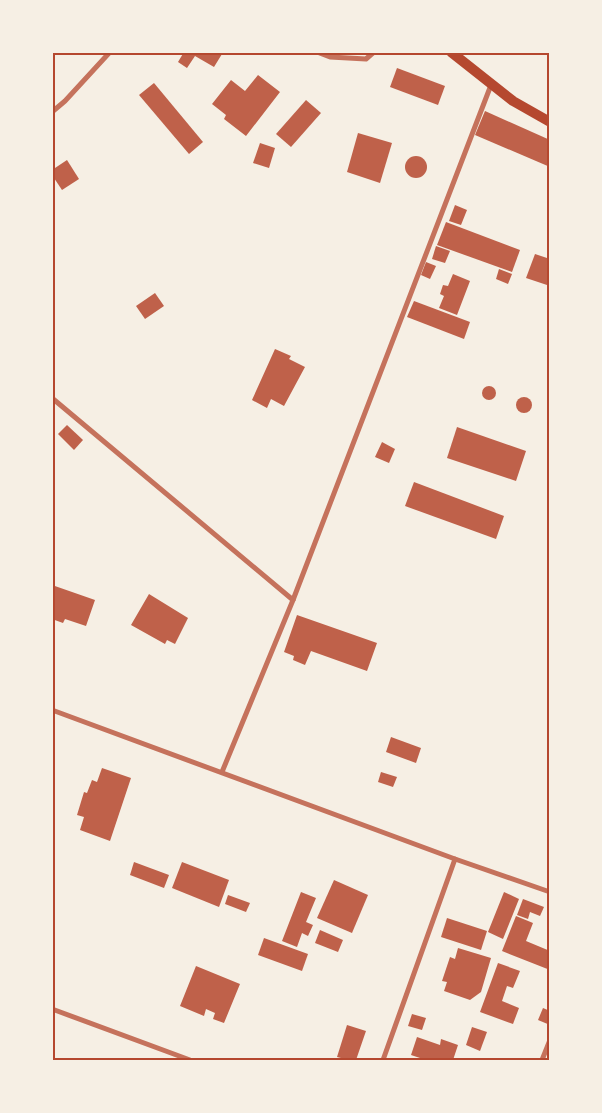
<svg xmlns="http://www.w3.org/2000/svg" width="602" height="1113" viewBox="0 0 602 1113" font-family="'Alegreya Sans',sans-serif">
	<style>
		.building { fill: #bf614a }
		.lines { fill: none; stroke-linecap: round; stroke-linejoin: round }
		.minor { stroke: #c5725c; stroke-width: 5 }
		.secondary { stroke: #b5482f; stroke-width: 10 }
		.neatline { fill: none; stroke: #b5482f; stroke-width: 2 }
	</style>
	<rect width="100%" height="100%" fill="#f6efe4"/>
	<g class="building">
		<path d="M184 52H220L222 54 214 67 195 56 187 68 178 62Z"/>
		<path d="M397 68 445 86 438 105 390 87Z"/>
		<path d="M258 75 280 92 246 136 224 119 226 115 212 104 231 80 245 91Z"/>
		<path d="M154 83 203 142 189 154 139 95Z"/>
		<path d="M306 100 321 113 291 147 276 134Z"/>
		<path d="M485 111 550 140V167L475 135Z"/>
		<path d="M358 133 392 143 380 183 347 172Z"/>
		<path d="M260 143 275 148 269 168 253 163Z"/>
		<circle cx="416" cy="167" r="11"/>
		<path d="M67 160 79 179 62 190 52 175V170Z"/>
		<path d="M455 205 467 210 461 225 449 221Z"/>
		<path d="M446 222 520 250 512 272 437 245Z"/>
		<path d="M436 246 450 251 445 263 432 259Z"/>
		<path d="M535 254 550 259V286L526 278Z"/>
		<path d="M426 262 436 266 430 279 421 275Z"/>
		<path d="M499 269 512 274 508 284 496 279Z"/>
		<path d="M453 274 470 281 457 315 439 308 444 296 440 294 443 285 448 286Z"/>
		<path d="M155 293 164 306 145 319 136 306Z"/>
		<path d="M414 301 470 322 464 339 407 317Z"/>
		<path d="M275 349 291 356 289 359 305 367 284 406 271 399 267 408 252 400Z"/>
		<circle cx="489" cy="393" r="7"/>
		<circle cx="524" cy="405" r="8"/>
		<path d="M67 425 83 440 74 450 58 434Z"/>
		<path d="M457 427 526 451 516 481 447 458Z"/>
		<path d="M382 442 395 449 389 463 375 457Z"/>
		<path d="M414 482 504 516 496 539 405 506Z"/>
		<path d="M52 585 95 600 86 626 65 619 63 623 52 619Z"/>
		<path d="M149 594 188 618 175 644 167 640 165 644 131 625Z"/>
		<path d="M297 615 377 643 367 671 311 651 305 665 293 660 294 656 284 652Z"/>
		<path d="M391 737 421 748 416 763 386 752Z"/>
		<path d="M102 768 131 778 110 841 80 830 84 817 77 815 84 792 87 793 92 780 97 782Z"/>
		<path d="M381 772 397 777 393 787 378 782Z"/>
		<path d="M134 862 169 875 164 888 130 875Z"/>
		<path d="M182 862 229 880 219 907 172 888Z"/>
		<path d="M334 880 368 895 352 933 317 918Z"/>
		<path d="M301 892 316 898 306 922 313 925 308 936 302 933 297 947 282 941Z"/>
		<path d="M504 892 519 899 503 939 488 932Z"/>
		<path d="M228 895 250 903 246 912 225 904Z"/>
		<path d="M523 899 544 907 540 916 530 912 528 919 517 915Z"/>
		<path d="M516 916 533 923 526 941 550 951V970L502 951Z"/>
		<path d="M447 918 487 931 481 950 441 937Z"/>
		<path d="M320 930 343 940 338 952 315 943Z"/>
		<path d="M264 938 308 954 302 971 258 955Z"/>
		<path d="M458 948 491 958 481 992 470 1000 444 991 447 982 442 981 450 957 455 959Z"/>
		<path d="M498 963 520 971 513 988 507 986 502 1001 519 1008 513 1024 480 1012Z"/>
		<path d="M196 966 240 984 224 1023 213 1019 215 1013 206 1009 204 1016 180 1006Z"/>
		<path d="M543 1008 550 1011V1025L538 1020Z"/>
		<path d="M412 1014 426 1018 422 1030 408 1026Z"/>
		<path d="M347 1025 366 1031 356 1060H349L337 1057Z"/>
		<path d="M472 1027 487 1032 480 1051 466 1045Z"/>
		<path d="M417 1037 440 1045 441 1039 458 1045 453 1060H426L411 1055Z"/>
	</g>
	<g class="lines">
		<g class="minor">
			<path d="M317 52 330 57 366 59 374 52"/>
			<path d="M52 112 65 101 110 52"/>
			<path d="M52 398 293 600"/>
			<path d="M52 710 455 859 550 892"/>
			<path d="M222 772 293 600 491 85"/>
			<path d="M52 1009 190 1060"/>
			<path d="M383 1060 455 859"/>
			<path d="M542 1060 550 1040"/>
		</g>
		<path class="secondary" d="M451 52 513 101 550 122"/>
	</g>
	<rect width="602" height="1113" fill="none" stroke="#f6efe4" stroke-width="108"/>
	<rect x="54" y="54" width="494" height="1005" class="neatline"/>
</svg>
